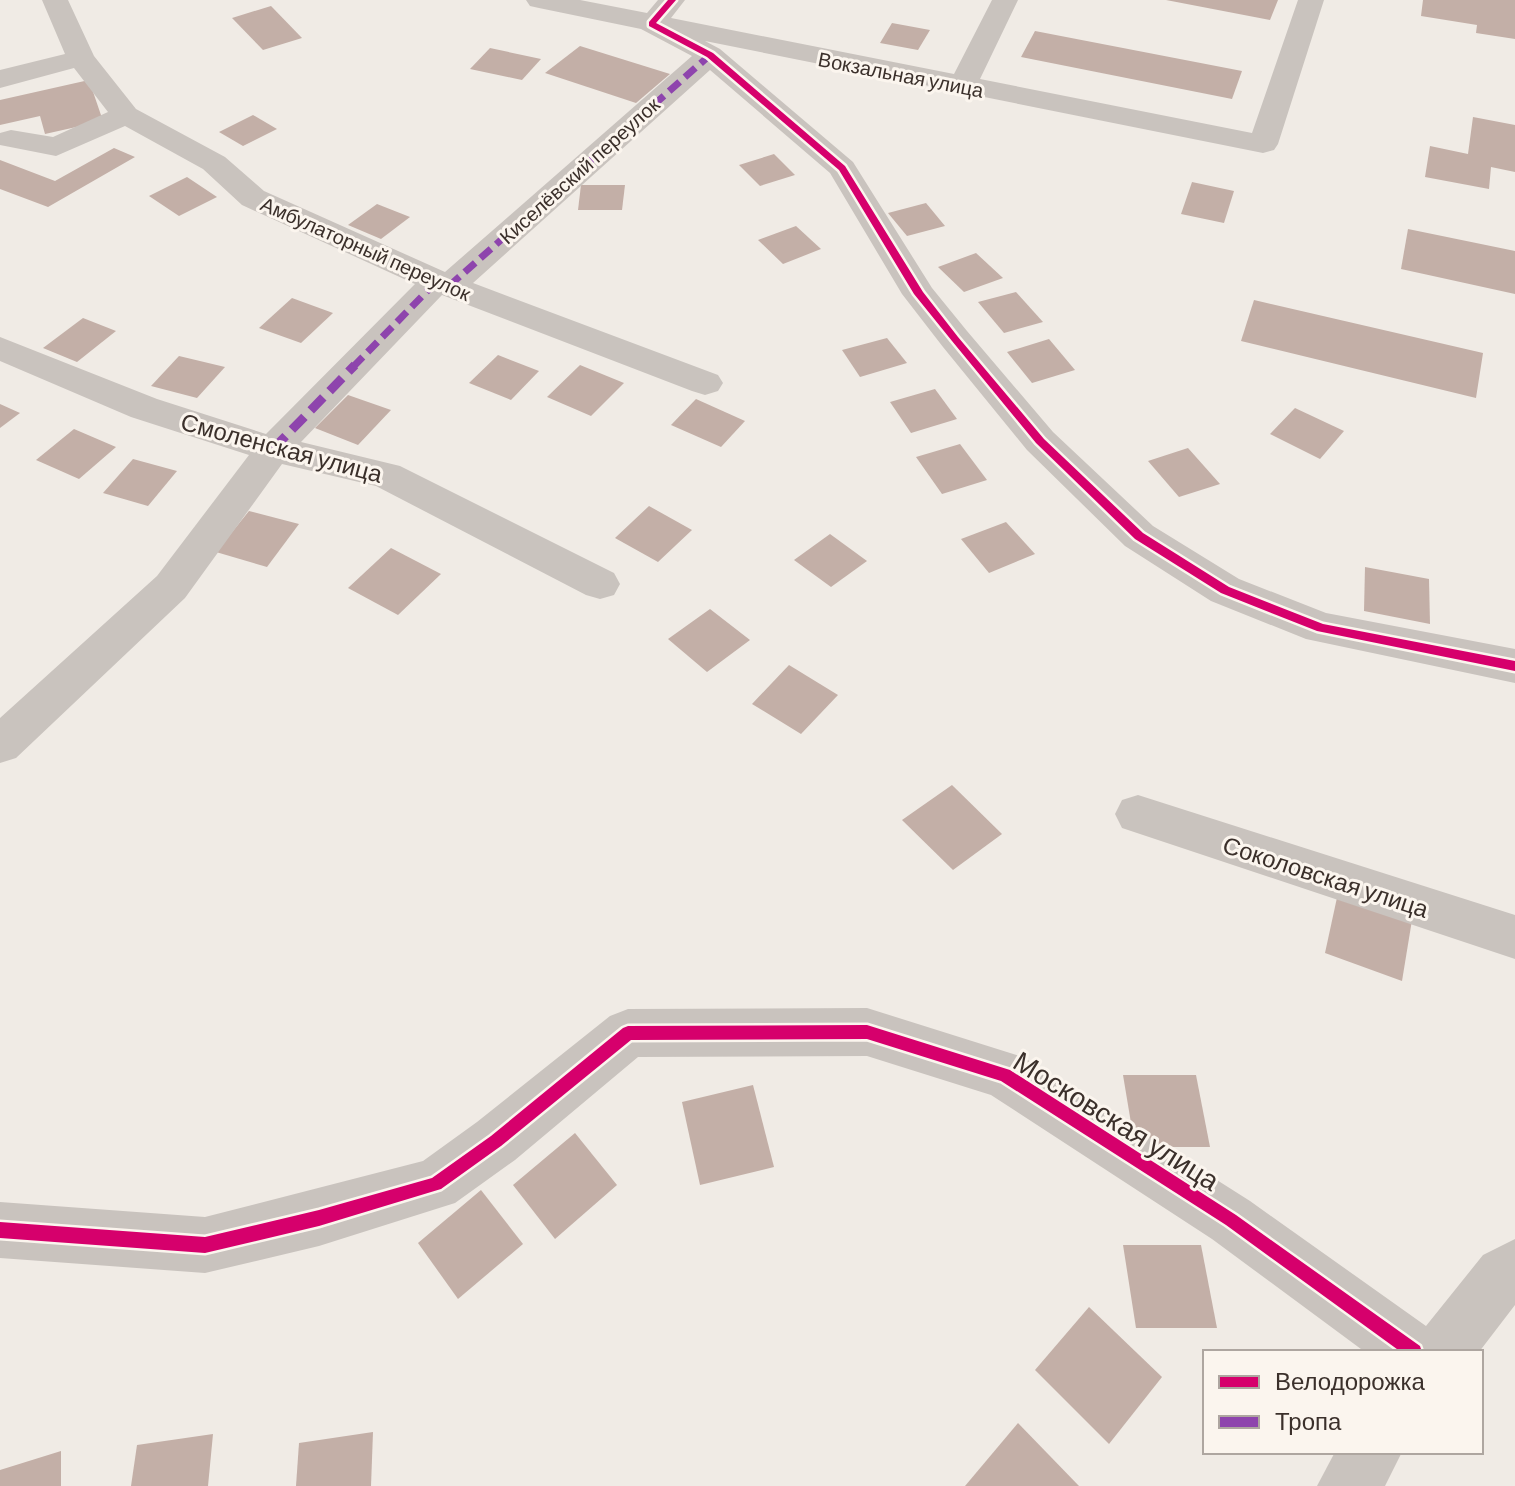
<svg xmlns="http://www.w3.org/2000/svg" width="1515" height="1486" viewBox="0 0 1515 1486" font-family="Barlow,sans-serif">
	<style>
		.building { fill: #c3afa7 }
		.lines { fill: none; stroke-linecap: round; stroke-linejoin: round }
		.minor { fill: #c9c3be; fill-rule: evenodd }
		.quiet-far1 { stroke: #8e44ad; stroke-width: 7; stroke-dasharray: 14 7; stroke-linecap: butt }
		.quiet { stroke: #8e44ad; stroke-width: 9; stroke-dasharray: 18 9; stroke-linecap: butt }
		.cycleway-casing { stroke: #fbf5ee; stroke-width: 5 }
		.cycleway { fill: #d6006c; fill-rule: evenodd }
		.labels { text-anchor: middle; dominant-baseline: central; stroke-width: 6; stroke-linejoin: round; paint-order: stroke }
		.far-street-label { font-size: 20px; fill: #3b302b; stroke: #fbf5ee }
		.street-label { font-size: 24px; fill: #3b302b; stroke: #fbf5ee }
		.near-street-label { font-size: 28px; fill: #3b302b; stroke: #fbf5ee }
	</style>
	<rect width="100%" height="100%" fill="#f0ebe5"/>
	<g class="building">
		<path d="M1166 0H1278L1270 20Z"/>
		<path d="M1423 0H1515V39L1476 33 1477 25 1421 16Z"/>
		<path d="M271 6 302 38 263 50 232 18Z"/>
		<path d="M892 23 930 30 918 50 880 43Z"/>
		<path d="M1035 31 1242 71 1232 99 1021 57Z"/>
		<path d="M580 46 670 74 636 103 545 73Z"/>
		<path d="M490 48 541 59 522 80 470 69Z"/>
		<path d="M89 80 103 121 45 134 40 116 0 125V100Z"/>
		<path d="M253 115 277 129 243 146 219 132Z"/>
		<path d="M1473 117 1515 125V172L1491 167 1489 189 1425 177 1430 146 1468 154Z"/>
		<path d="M114 148 135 157 48 207 0 189V160L55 181Z"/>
		<path d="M774 154 795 175 760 186 739 165Z"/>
		<path d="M187 177 217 197 179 216 149 196Z"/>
		<path d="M1192 182 1234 191 1224 223 1181 214Z"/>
		<path d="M581 185H625L622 210H578Z"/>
		<path d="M926 203 945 226 907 236 888 213Z"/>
		<path d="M377 204 410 217 381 239 348 225Z"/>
		<path d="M796 226 821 249 783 264 758 240Z"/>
		<path d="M1408 229 1515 251V294L1401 269Z"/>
		<path d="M976 253 1003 278 964 292 938 267Z"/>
		<path d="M1016 292 1043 322 1004 333 978 302Z"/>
		<path d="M292 298 333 313 301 343 259 328Z"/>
		<path d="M1254 300 1483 353 1476 398 1241 341Z"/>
		<path d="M83 318 116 331 77 362 43 348Z"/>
		<path d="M887 338 907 363 860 377 842 350Z"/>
		<path d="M1049 339 1075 370 1032 383 1007 352Z"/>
		<path d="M498 355 539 371 511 400 469 383Z"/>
		<path d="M179 356 225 367 197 398 151 386Z"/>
		<path d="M580 365 624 383 591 416 547 397Z"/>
		<path d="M935 389 957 419 911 433 890 402Z"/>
		<path d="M348 395 391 410 358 445 315 428Z"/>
		<path d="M696 399 745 421 721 447 671 425Z"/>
		<path d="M0 404 20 413 0 428Z"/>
		<path d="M1295 408 1344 431 1320 459 1270 434Z"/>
		<path d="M74 429 116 447 79 479 36 460Z"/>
		<path d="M960 444 987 480 942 494 916 457Z"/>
		<path d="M1188 448 1220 484 1179 497 1148 461Z"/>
		<path d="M133 459 177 471 148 506 103 493Z"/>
		<path d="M649 506 692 530 658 562 615 538Z"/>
		<path d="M249 511 299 524 267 567 216 552Z"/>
		<path d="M1006 522 1035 554 989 573 961 539Z"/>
		<path d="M830 534 867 561 831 587 794 560Z"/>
		<path d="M391 548 441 574 398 615 348 588Z"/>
		<path d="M1365 567 1429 579 1430 624 1364 611Z"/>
		<path d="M710 609 750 640 707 672 668 639Z"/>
		<path d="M789 665 838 695 801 734 752 704Z"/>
		<path d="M952 785 1002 834 953 870 902 820Z"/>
		<path d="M1338 893 1412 920 1402 981 1325 953Z"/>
		<path d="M1123 1075H1196L1210 1147H1135Z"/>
		<path d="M753 1085 774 1167 700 1185 682 1102Z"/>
		<path d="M575 1133 617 1185 555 1239 513 1185Z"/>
		<path d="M481 1190 523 1244 458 1299 418 1243Z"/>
		<path d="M1123 1245H1201L1217 1328H1136Z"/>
		<path d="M1089 1307 1162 1377 1109 1444 1035 1370Z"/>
		<path d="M1018 1423 1079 1486H965Z"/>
		<path d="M373 1432 371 1486H296L299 1443Z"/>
		<path d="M213 1434 208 1486H131L137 1445Z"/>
		<path d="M61 1451V1486H0V1470Z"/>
	</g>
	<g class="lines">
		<g class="minor">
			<path d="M42 0H68L94 56 136 109 225 157 264 191 445 272 692 56 641 29 539 8 530 6 526 0H580L647 13 658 0H685L671 18 954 74 992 0H1018L980 79 1252 133 1298 0H1324L1278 144 1274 150 1263 153 705 41 720 49 853 162 932 288 967 331 1053 432 1153 526 1239 579 1326 613 1515 649V683L1306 639 1211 601 1125 546 1027 450 943 347 902 294 830 173 710 70 473 283 718 375 723 383 718 391 705 395 692 391 442 295 301 442 400 466 614 573 620 584 614 595 600 599 586 595 376 486 282 464 185 598 16 758 0 763V718L157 576 249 455 131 417 0 361V337L157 399 266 434 415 284 242 205 203 169 125 126 56 156 0 145V133L11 130 53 137 108 112 74 68 0 88V70L65 54Z"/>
			<path d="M1138 795 1515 915V959L1122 828 1115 814 1122 800Z"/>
			<path d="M867 1008 1023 1057 1250 1201 1426 1326 1483 1255 1515 1239V1305L1479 1352H1365L1212 1239 991 1095 867 1056 638 1057 515 1160 455 1203 319 1246 205 1273 0 1258V1202L205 1217 423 1161 477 1122 610 1016 628 1009Z"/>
			<path d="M1335 1452H1402L1385 1486H1317Z"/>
		</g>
		<g class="quiet-far1">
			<path d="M449 286 710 55"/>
			<path d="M353 367 437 281"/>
		</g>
		<path class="quiet" d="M273 449 355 365"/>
		<g class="cycleway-casing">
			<g id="cycleway">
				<path d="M668 0H676L656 23 713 53 845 166 923 292 958 337 1044 439 1143 533 1229 587 1323 624 1515 661V671L1317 631 1221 593 1135 539 1036 443 952 341 914 294 839 170 707 57 649 26V22Z"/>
				<path d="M867 1025 1010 1070 1236 1215 1420 1346 1422 1352H1401L1226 1225 1001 1081 867 1039 631 1040 501 1146 441 1189 319 1226 205 1253 0 1238V1222L205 1237 319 1210 432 1178 491 1136 623 1028 628 1026Z"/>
			</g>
		</g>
		<use href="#cycleway" class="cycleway"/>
	</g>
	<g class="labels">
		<g class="far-street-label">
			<text transform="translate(901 74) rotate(11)">Вокзальная улица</text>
			<text transform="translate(579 170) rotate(-42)">Киселёвский переулок</text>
			<text transform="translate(366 248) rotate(24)">Амбулаторный переулок</text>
		</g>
		<g class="street-label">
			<text transform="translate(282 447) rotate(15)">Смоленская улица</text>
			<text transform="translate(1326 876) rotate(18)">Соколовская улица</text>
		</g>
		<g class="near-street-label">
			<text transform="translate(1117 1120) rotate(32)">Московская улица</text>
		</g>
	</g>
	<rect x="1203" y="1350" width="280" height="104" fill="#fbf5ee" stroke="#aea6a0" stroke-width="2"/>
	<rect x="1219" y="1376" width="40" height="12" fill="#d6006c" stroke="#aea6a0" stroke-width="2"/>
	<text x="1275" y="1390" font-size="24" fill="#3b302b">Велодорожка</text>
	<rect x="1219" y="1416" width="40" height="12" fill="#8e44ad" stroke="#aea6a0" stroke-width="2"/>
	<text x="1275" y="1430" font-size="24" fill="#3b302b">Тропа</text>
</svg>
